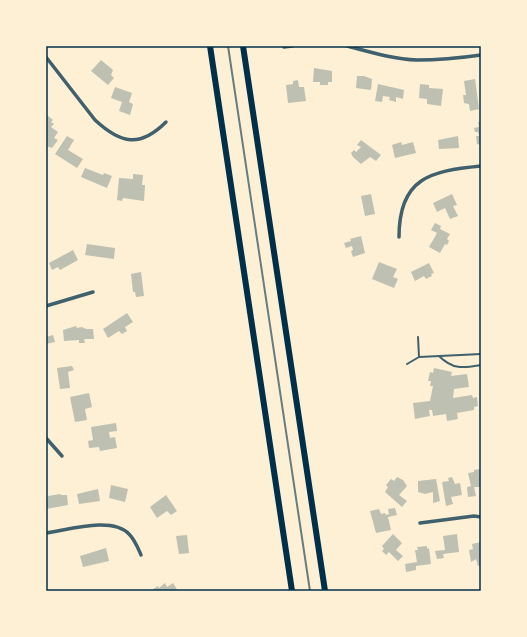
<svg xmlns="http://www.w3.org/2000/svg" width="527" height="637" viewBox="0 0 527 637" font-family="Raleway,sans-serif">
	<style>
		.building { fill: #bec0b2 }
		.lines { fill: none; stroke-linecap: round; stroke-linejoin: round }
		.service { stroke: #3f606c; stroke-width: 2 }
		.minor { stroke: #3f606c; stroke-width: 3.5 }
		.motorway { stroke: #003049; stroke-width: 6 }
		.rail { stroke: #657d81; stroke-width: 2 }
		.neatline { fill: none; stroke: #003049; stroke-width: 1.5 }
	</style>
	<rect width="100%" height="100%" fill="#fdf0d5"/>
	<g class="building">
		<path d="M101 60 113 70 111 75 114 78 108 85 91 71Z"/>
		<path d="M314 68 332 71V82H328V85H320V82H313Z"/>
		<path d="M357 76H364L372 79 371 90 356 88Z"/>
		<path d="M475 79 479 109 470 111 469 104 464 103 463 95H466L464 81Z"/>
		<path d="M298 80 299 87H304L306 101 288 103 286 85 293 84V81Z"/>
		<path d="M378 84 404 90 403 99 396 97V102L389 100 390 97 383 96 382 102 375 101Z"/>
		<path d="M420 84 429 85V88L443 89 441 106 427 104V99L419 98Z"/>
		<path d="M115 87 132 93 129 102 133 104 130 115 119 111 122 102 111 98Z"/>
		<path d="M47 115 53 120 51 122 54 124 51 127 58 132 54 138 58 140 52 148 46 146Z"/>
		<path d="M478 122H481V145L477 144 476 136H479L478 132H475L474 128 479 127Z"/>
		<path d="M67 136 74 140 68 150 83 159 77 168 55 154Z"/>
		<path d="M458 136 459 148 439 149 438 140Z"/>
		<path d="M361 140 381 155 376 161 370 157 361 164 353 157 351 153 354 150 356 152 361 147 357 145Z"/>
		<path d="M401 142 402 145 413 142 416 153 395 158 392 145Z"/>
		<path d="M85 168 103 175 104 173 112 176 107 188 81 177Z"/>
		<path d="M133 174 143 175 142 185H145L144 201 123 198 122 201 117 200 119 178 133 179Z"/>
		<path d="M371 194 375 214 365 216 361 196Z"/>
		<path d="M452 194 457 205 453 206 458 216 450 219 445 208 437 212 433 203Z"/>
		<path d="M435 223 441 226 440 229 450 234 447 239 449 241 447 245 445 244 440 253 429 247 437 233 431 230Z"/>
		<path d="M361 236 365 253 353 257 351 251 353 250 352 246 346 248 344 243 351 241 350 239Z"/>
		<path d="M87 244 115 248 114 259 85 255Z"/>
		<path d="M73 250 78 260 60 270 58 267 52 270 49 263Z"/>
		<path d="M379 262 397 269 393 277 398 279 394 288 372 279Z"/>
		<path d="M429 263 434 273 431 274 432 276 426 279 424 276 415 281 411 272Z"/>
		<path d="M141 272 144 296 136 297 135 292H133L131 274Z"/>
		<path d="M127 313 133 322 125 327 127 331 122 334 119 331 108 338 103 329Z"/>
		<path d="M76 326 77 328 82 327 86 329H93L94 339H84L85 343H79V340L64 341 63 330Z"/>
		<path d="M53 335 55 342 46 344V337Z"/>
		<path d="M72 366 74 370 68 372 70 388 60 389 57 368Z"/>
		<path d="M434 368 452 372 451 376 467 374 469 387 454 389 453 398 472 395 473 398 477 397 478 406 474 407V410L457 413 458 419 447 421 446 414 433 416 432 410H429L430 416 415 419 413 403 430 401 433 386H430L431 381H428L430 372 433 373Z"/>
		<path d="M89 393 92 407 85 409 87 420 75 422 70 397Z"/>
		<path d="M116 423 117 431 109 432 110 438 115 437 117 448 100 451 99 447 89 448 88 441 93 440 91 427Z"/>
		<path d="M481 469V487H474L476 496 468 497 467 487 471 486 468 473 474 472V470Z"/>
		<path d="M397 477 403 480 407 486 399 495 407 501 402 507 385 492 388 487 386 485 391 479 394 481Z"/>
		<path d="M452 477 455 484 460 483 462 495 451 497 453 504 446 506 442 482 449 481 448 478Z"/>
		<path d="M436 479 440 501 433 503V492L425 494 418 492V481Z"/>
		<path d="M111 485 128 489 125 502 109 498Z"/>
		<path d="M98 489 100 501 79 504 77 494Z"/>
		<path d="M60 494 61 495H67L68 505 46 509 48 496Z"/>
		<path d="M166 495 177 511 171 515 167 511 157 518 150 507Z"/>
		<path d="M395 508 397 515 388 517 391 530 376 533 370 511 379 509 381 514 385 513 386 515 389 514 388 509Z"/>
		<path d="M393 534 402 543 396 550 403 556 398 561 389 552 386 555 382 551 384 549 382 546Z"/>
		<path d="M457 534 459 552 443 554 444 558 437 559 435 551 445 550 443 536Z"/>
		<path d="M187 535 189 553 179 554 176 536Z"/>
		<path d="M481 542V565L478 566 476 559 471 562 469 550 473 549 472 544Z"/>
		<path d="M427 546V549L429 548 431 564 416 566V570L406 572 405 564 417 562 415 550H418L417 547Z"/>
		<path d="M106 548 109 561 83 567 80 556Z"/>
		<path d="M165 583 167 587 173 583 178 591H154L153 589 158 586 159 588Z"/>
	</g>
	<g class="lines">
		<g class="service">
			<path d="M418 337 419 357"/>
			<path d="M439 356C453 370 463 368 481 365"/>
			<path d="M407 364 419 357 481 354"/>
		</g>
		<g class="minor">
			<path d="M347 46C370 52 393 59 417 60 438 60 460 58 481 55"/>
			<path d="M284 47 292 46"/>
			<path d="M46 57 95 120C121 144 140 148 166 122"/>
			<path d="M399 237C399 178 430 171 481 166"/>
			<path d="M46 306 93 292"/>
			<path d="M46 438 62 456"/>
			<path d="M420 523 474 516 481 517"/>
			<path d="M46 533C68 530 112 516 129 534 135 540 138 548 141 555"/>
		</g>
		<g class="motorway">
			<path d="M210 46 292 591"/>
			<path d="M243 46 325 591"/>
		</g>
		<path class="rail" d="M228 46 310 591"/>
	</g>
	<rect width="527" height="637" fill="none" stroke="#fdf0d5" stroke-width="94"/>
	<rect x="47" y="47" width="433" height="543" class="neatline"/>
</svg>
